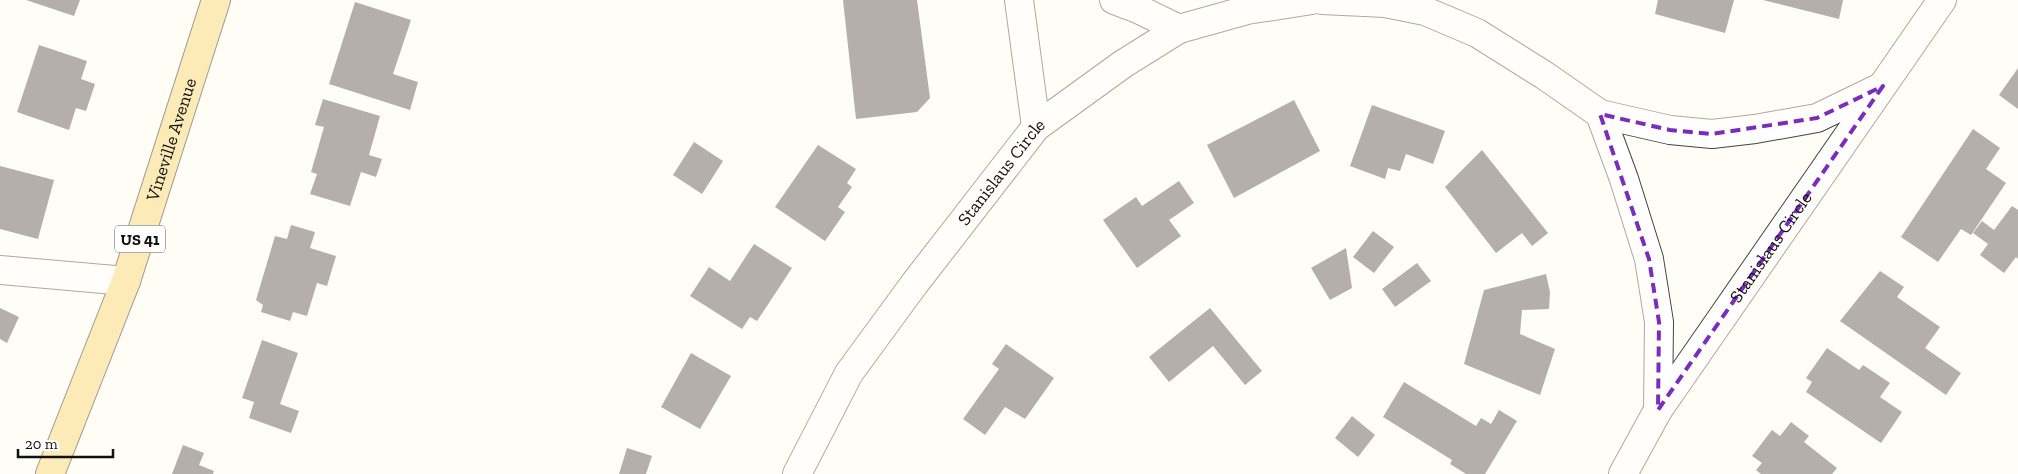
<svg xmlns="http://www.w3.org/2000/svg" width="2018" height="474" viewBox="0 0 2018 474" font-family="'Zilla Slab',serif">
	<style>
		.building { fill: #5a524d }
		.lines { fill: none; stroke-linecap: round; stroke-linejoin: round }
		.minor-casing { stroke: #444; stroke-width: 30 }
		.major-casing { stroke: #222; stroke-width: 30 }
		.minor { stroke: #fff; stroke-width: 28 }
		.major { stroke: #f9d66b; stroke-width: 28 }
		.marked { fill: none; stroke: #7b2cbf; stroke-width: 4; stroke-dasharray: 10 6; stroke-linejoin: round }
		.labels { text-anchor: middle; dominant-baseline: central; stroke-width: 5; stroke-linejoin: round; paint-order: stroke }
		.shield { fill: #fff; stroke: #585858; stroke-width: 1 }
		.shield-label { font-size: 16px; font-weight: bold; fill: #111 }
		.street-label { font-size: 18px; fill: #111; stroke: #fff }
	</style>
	<rect width="100%" height="100%" fill="#fffdf5"/>
	<g class="building">
		<path d="M26 0H80L74 16Z"/>
		<path d="M843 0H917L930 98 917 112 856 119Z"/>
		<path d="M1658 0H1734L1725 33 1655 14Z"/>
		<path d="M1763 0H1843L1839 19Z"/>
		<path d="M355 2 411 20 393 74 418 82 410 110 329 84Z"/>
		<path d="M39 45 87 61 81 79 95 84 86 111 76 108 69 130 17 112Z"/>
		<path d="M2018 68V109L1999 95Z"/>
		<path d="M323 99 380 116 369 155 382 159 376 177 361 172 350 206 310 194 317 174 311 172 324 127 315 125Z"/>
		<path d="M1294 100 1320 151 1234 198 1207 145Z"/>
		<path d="M1372 105 1445 131 1433 164 1406 154 1400 171 1388 168 1385 179 1350 166Z"/>
		<path d="M1973 129 2000 148 1986 169 2006 183 1971 235 1961 229 1938 262 1901 237Z"/>
		<path d="M694 142 723 161 702 194 673 175Z"/>
		<path d="M818 145 856 169 847 183 852 187 838 207 845 212 825 241 775 207Z"/>
		<path d="M1482 150 1548 233 1532 246 1522 233 1496 253 1445 187Z"/>
		<path d="M0 166 54 180 38 239 0 229Z"/>
		<path d="M1179 181 1194 203 1169 220 1181 236 1137 268 1103 220 1136 197 1142 206Z"/>
		<path d="M2012 206 2018 210V259L2016 257 2004 273 1980 255 1988 244 1973 233 1982 221 1994 230Z"/>
		<path d="M291 225 315 232 310 248 336 256 327 286 317 283 307 316 293 312 290 321 261 312 263 305 256 300 275 236 287 239Z"/>
		<path d="M1373 231 1394 247 1374 273 1353 257Z"/>
		<path d="M754 244 792 268 757 321 750 317 742 329 690 296 709 267 730 281Z"/>
		<path d="M1346 248 1352 288 1330 300 1311 268Z"/>
		<path d="M1417 263 1431 281 1395 307 1382 289Z"/>
		<path d="M1880 271 1904 287 1897 297 1940 327 1925 348 1961 373 1946 395 1840 321Z"/>
		<path d="M1546 274 1550 292 1549 309 1522 310 1520 334 1555 349 1540 395 1464 364 1484 290Z"/>
		<path d="M0 308 19 317 7 343 0 339Z"/>
		<path d="M1210 308 1262 371 1245 385 1213 346 1169 382 1149 357Z"/>
		<path d="M262 340 298 353 280 404 299 411 291 433 249 418 254 402 242 398Z"/>
		<path d="M1006 344 1054 378 1025 419 1005 407 985 435 963 419 999 369 992 364Z"/>
		<path d="M1827 348 1859 370 1863 365 1890 383 1880 397 1902 412 1881 443 1806 392 1812 382 1806 378Z"/>
		<path d="M691 353 731 376 700 429 661 407Z"/>
		<path d="M1404 382 1476 426 1481 418 1491 424 1499 410 1517 421 1485 474H1466L1450 464 1452 460 1383 417Z"/>
		<path d="M1352 416 1375 435 1358 457 1335 438Z"/>
		<path d="M1791 422 1809 436 1804 442 1837 468 1832 474H1761L1756 470 1762 463 1752 456 1772 430 1780 436Z"/>
		<path d="M183 445 204 453 199 465 214 471 213 474H172Z"/>
		<path d="M627 448 652 456 646 474H619Z"/>
	</g>
	<g class="lines">
		<g class="minor-casing">
			<g id="minor">
				<path d="M1019 0 1036 127"/>
				<path d="M1114 0 1138 9 1179 29"/>
				<path d="M1322 0 1385 3 1425 11 1477 33 1544 75 1600 114 1624 179 1649 259 1659 322 1658 410 1623 474"/>
				<path d="M1600 114 1670 130 1712 134 1755 129 1817 118 1881 87"/>
				<path d="M0 270 126 281"/>
				<path id="s1" d="M1658 410 1942 0"/>
				<path id="s2" d="M797 474 849 373 915 283 1036 127 1123 64 1179 29 1247 10 1312 0"/>
			</g>
		</g>
		<g class="major-casing">
			<g id="major">
				<path id="s3" d="M50 474 126 281 216 0"/>
			</g>
		</g>
		<use href="#minor" class="minor"/>
		<use href="#major" class="major"/>
	</g>
	<path d="M0 0H2018V474H0ZM1883 86 1658 410 1659 322 1649 259 1600 114 1670 130 1712 134 1817 118Z" fill="#fffdf5" fill-opacity=".55" fill-rule="evenodd"/>
	<path class="marked" d="M1883 86 1658 410 1659 322 1649 259 1600 114 1670 130 1712 134 1817 118Z"/>
	<g class="labels">
		<rect class="shield" x="115" y="225.5" width="50" height="27" rx="4"/>
		<g class="shield-label">
			<text x="140" y="239">US 41</text>
		</g>
		<g class="street-label">
			<text stroke="none"><textPath href="#s3" startOffset="356">Vineville Avenue</textPath></text>
			<text stroke="none"><textPath href="#s2" startOffset="366">Stanislaus Circle</textPath></text>
			<text stroke="none"><textPath href="#s1" startOffset="198">Stanislaus Circle</textPath></text>
		</g>
	</g>
	<path d="M18 449v8h95v-8" fill="none" stroke="#111111" stroke-width="2.5"/>
	<text x="25" y="449" font-size="15" fill="#111111" stroke="#ffffff" stroke-width="4" paint-order="stroke">20 m</text>
</svg>
